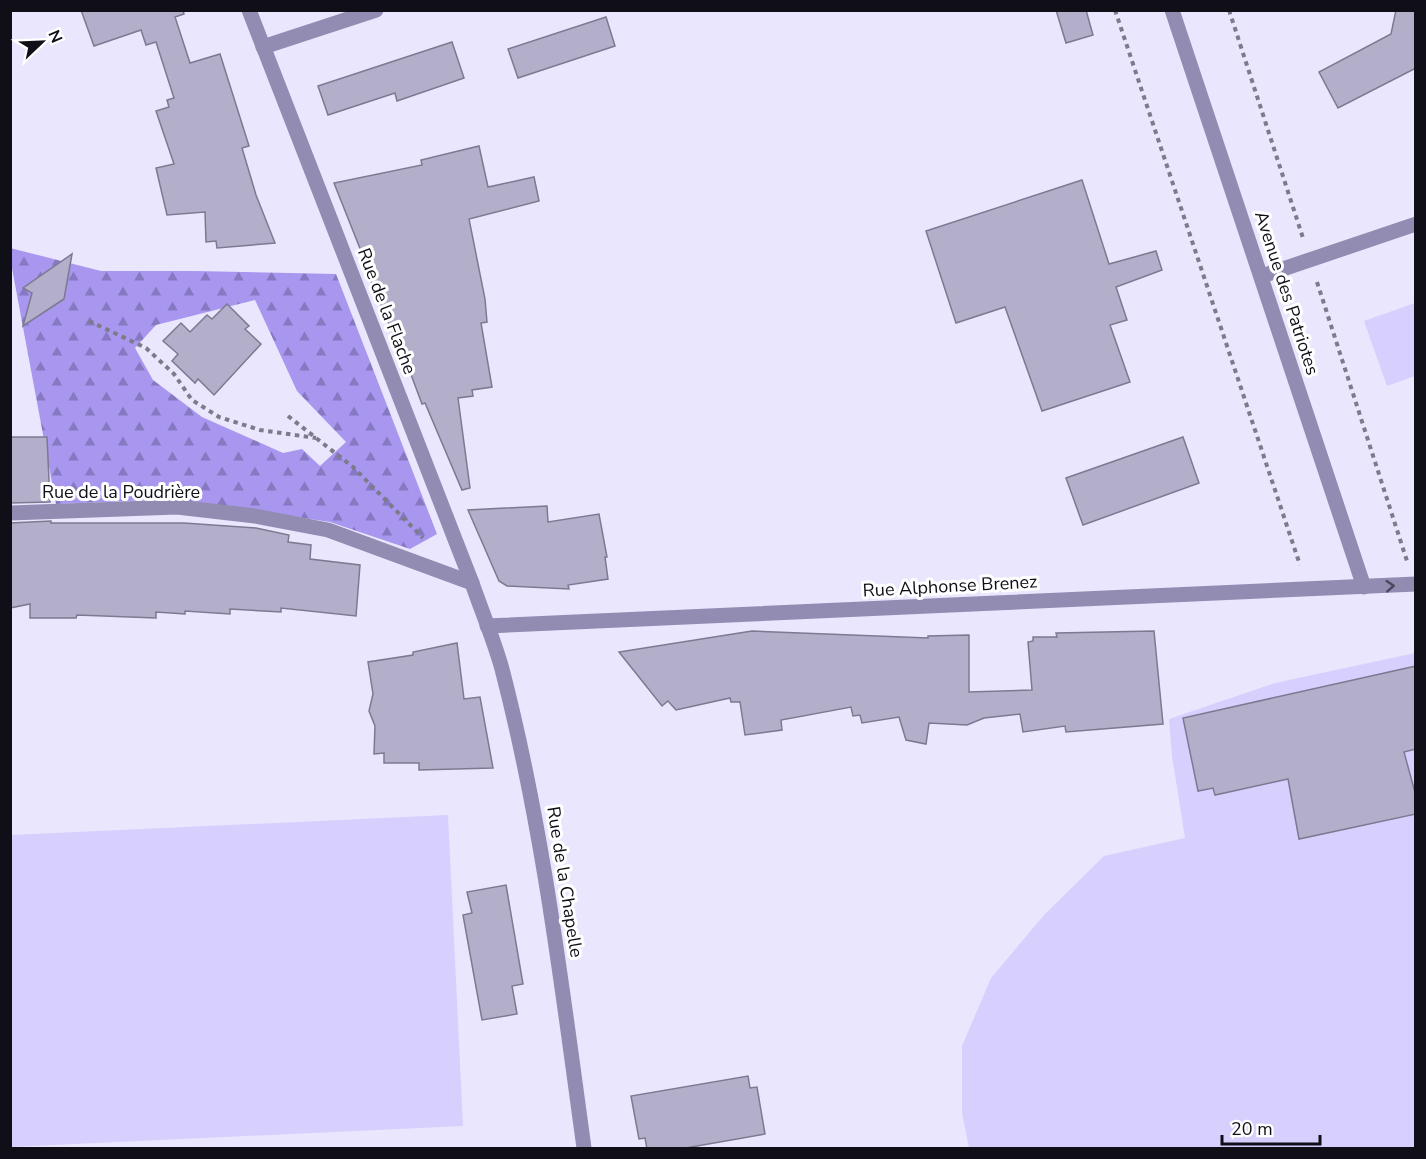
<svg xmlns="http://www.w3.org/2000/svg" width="1426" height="1159" viewBox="0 0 1426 1159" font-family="'Nunito Sans',sans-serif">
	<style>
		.grass { fill: #d7d0fe }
		.forest { fill: url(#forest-firs); fill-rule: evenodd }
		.building { fill: #b3afca; stroke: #7d7992; stroke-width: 1.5 }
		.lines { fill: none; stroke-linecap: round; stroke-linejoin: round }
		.path { stroke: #7d7a8a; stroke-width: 4; stroke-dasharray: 4.5 4.5; stroke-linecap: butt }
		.street { stroke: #928cb3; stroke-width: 15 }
		.oneway { stroke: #4a475e }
		.labels { text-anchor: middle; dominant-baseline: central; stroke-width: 6; stroke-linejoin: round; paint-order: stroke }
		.street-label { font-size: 18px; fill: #100f18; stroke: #fff }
	</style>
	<defs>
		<pattern id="forest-firs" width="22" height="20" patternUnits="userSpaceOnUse" patternTransform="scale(1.5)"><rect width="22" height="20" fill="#a896ef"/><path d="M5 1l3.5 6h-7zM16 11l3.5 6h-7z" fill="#8779c1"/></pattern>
	</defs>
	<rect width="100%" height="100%" fill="#eae6fd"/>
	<g class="grass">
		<path d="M1415 303V376L1387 386 1364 321Z"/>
		<path d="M1415 653V1148H969L962 1113V1046L991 978 1044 915 1104 856 1185 838 1172 756 1169 719 1275 683Z"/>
		<path d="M448 815 463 1126 11 1147V835Z"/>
	</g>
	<path class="forest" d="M10 248 101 271H195L336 274 437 534 410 549 330 522 175 499 56 504 11 263ZM255 300 297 391 346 442 320 466 302 449 283 453 202 417 153 380 135 348 156 325Z"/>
	<g class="building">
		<path d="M81 10H183L184 14 175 17 190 63 220 54 249 146 242 148 256 195 275 243 217 248 216 241 206 242 205 212 167 215 156 168 174 164 156 111 169 107 167 100 174 98 156 42 146 45 141 30 94 46Z"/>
		<path d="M1056 10H1086L1093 35 1066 43Z"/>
		<path d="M1396 10H1416V68L1338 108 1319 72 1391 34Z"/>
		<path d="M606 17 615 46 518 78 508 49Z"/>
		<path d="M452 42 464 78 397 101 395 93 328 115 318 86Z"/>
		<path d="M479 146 488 187 534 177 539 201 469 219 485 299 487 322 481 323 492 387 472 390 473 396 458 398 470 488 462 490 425 403 422 404 397 337 395 338 365 267 367 266 334 183 422 165 421 160Z"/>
		<path d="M1082 180 1109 264 1156 251 1162 270 1116 287 1127 320 1110 325 1130 382 1042 411 1005 307 956 323 926 231Z"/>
		<path d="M72 254 64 299 23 326 32 293 23 288Z"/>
		<path d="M227 304 249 326 245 329 261 344 214 395 198 379 195 383 172 361 178 354 163 341 181 323 190 332 207 315 212 319Z"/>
		<path d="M10 437H47L50 502 10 503Z"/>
		<path d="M1183 437 1199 483 1083 525 1066 478Z"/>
		<path d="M547 506 548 522 599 514 607 557H605L608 579 568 585 569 589 507 586 499 581 468 510Z"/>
		<path d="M51 521V523H184L256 528 289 535 288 542 311 545 310 559 360 565 356 616 281 608V612L230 609V614L185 611V614L156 612V618L77 615 76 618H30V604L10 608V523Z"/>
		<path d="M752 631 928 638V636L969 635V692L1032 690 1028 642 1033 641V637H1057L1056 633 1154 631 1163 724 1066 732 1065 726 1023 732 1020 714 984 718 967 725 929 723 926 744 906 740 899 717 862 723 860 715 853 716 851 707 781 720 782 730 745 735 740 702H731L730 698 676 710 668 701 662 706 619 652Z"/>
		<path d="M457 643 464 699 480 697 493 768 419 770V763H384V753L374 754 375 726 369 711 373 694 368 662 413 655V652Z"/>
		<path d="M1416 666V749L1404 752 1416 796V814L1299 839 1288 779 1215 795 1213 788 1198 791 1183 718Z"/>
		<path d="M506 885 523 984 512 986 517 1014 482 1020 463 915 472 913 467 892Z"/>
		<path d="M748 1076 750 1088 757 1087 765 1134 680 1149H647L645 1138 639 1139 631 1096Z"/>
	</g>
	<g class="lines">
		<g class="path">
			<path d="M1115 10 1300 565"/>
			<path d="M1229 10 1303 238"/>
			<path d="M1317 282 1407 561"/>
			<path d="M89 321 146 348 174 374 192 400 219 417 260 430 316 438"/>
			<path d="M288 416 353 467 423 538"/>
		</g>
		<g class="street">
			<path d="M249 10 472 583C482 612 494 640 502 669 543 827 562 988 584 1148"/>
			<path d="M1172 10 1364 587"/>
			<path d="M263 47 376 10"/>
			<path d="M1262 276 1416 224"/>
			<path d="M10 513 177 507 255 516 328 530 472 583"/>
			<path d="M487 626 1416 584"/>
		</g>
	</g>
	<defs><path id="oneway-chevron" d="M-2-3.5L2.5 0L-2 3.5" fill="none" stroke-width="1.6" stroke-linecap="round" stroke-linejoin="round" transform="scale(1.5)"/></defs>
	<use class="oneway" href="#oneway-chevron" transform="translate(1390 586) rotate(-4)"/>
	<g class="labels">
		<g class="street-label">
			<text transform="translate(1287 293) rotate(72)">Avenue des Patriotes</text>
			<text transform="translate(387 311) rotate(69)">Rue de la Flache</text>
			<text x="121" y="492">Rue de la Poudrière</text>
			<text transform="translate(950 586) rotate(-3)">Rue Alphonse Brenez</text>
			<text transform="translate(565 882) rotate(81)">Rue de la Chapelle</text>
		</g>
	</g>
	<rect width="1426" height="1159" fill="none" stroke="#100f18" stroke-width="24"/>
	<g transform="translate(42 42) rotate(67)" stroke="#ffffff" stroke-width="4.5" paint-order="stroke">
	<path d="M0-4.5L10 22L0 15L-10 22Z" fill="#100f18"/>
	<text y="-9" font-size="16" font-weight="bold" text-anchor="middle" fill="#100f18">N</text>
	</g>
	<path d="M1222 1135v9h98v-9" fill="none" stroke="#100f18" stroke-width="3"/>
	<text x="1231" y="1135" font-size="18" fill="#100f18" stroke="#ffffff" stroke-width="4.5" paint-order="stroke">20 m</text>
</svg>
